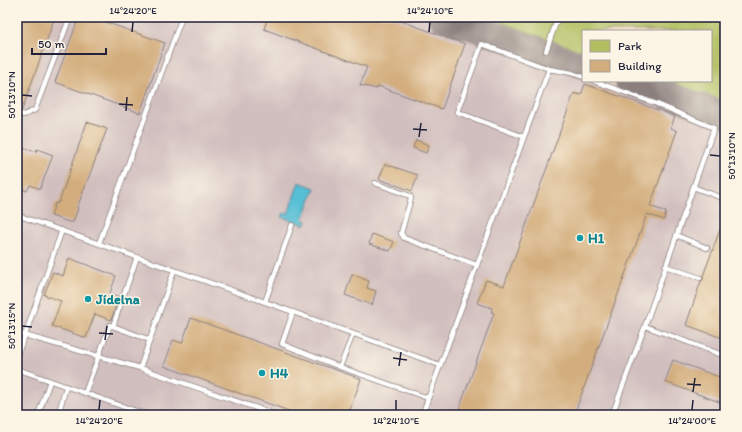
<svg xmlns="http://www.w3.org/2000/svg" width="742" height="432" viewBox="0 0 742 432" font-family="Itim,sans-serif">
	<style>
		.industrial { fill: #d1bfbf }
		.green { fill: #b1bf61; stroke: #6a704e }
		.water { fill: #57bfd5; stroke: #3c7088 }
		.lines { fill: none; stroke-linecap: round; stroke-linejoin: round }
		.taxiway { stroke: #8b7f7d; stroke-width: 27 }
		.building { fill: #d3ad7d }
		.lane-casing { stroke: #8b7f7d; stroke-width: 6 }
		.lane { stroke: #fff; stroke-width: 4.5 }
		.ticks { fill: none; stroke: #22223b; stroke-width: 1.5 }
		.culture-dot { fill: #0f9aa8; stroke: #fcf5e5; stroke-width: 1.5 }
		.labels { text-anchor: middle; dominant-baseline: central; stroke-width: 3; stroke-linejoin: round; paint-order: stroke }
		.culture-label { font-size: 14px; font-weight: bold; fill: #0d838f; stroke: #fcf5e5; text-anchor: start }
		.neatline { fill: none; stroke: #22223b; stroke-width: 1.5 }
		.ticks-label { font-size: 10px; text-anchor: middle; fill: #22223b }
	</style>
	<rect width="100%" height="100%" fill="#fcf5e5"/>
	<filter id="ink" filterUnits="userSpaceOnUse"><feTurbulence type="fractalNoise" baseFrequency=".025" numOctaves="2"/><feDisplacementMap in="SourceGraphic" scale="8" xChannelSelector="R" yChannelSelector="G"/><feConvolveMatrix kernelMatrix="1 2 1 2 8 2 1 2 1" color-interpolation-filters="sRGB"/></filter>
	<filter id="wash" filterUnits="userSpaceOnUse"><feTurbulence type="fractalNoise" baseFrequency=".012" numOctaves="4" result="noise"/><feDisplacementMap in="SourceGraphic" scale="16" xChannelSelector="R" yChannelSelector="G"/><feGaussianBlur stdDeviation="0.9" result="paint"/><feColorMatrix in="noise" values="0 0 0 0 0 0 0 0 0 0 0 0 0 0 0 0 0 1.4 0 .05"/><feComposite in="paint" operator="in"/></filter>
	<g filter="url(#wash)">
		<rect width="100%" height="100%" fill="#f4dcbf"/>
		<path class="industrial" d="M17 17H423L583 75V81H600L725 126V415H17Z"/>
		<path class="green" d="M487 17H725V103L664 81H711V31H583V52Z"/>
		<path class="water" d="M299 182 315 188 303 219 307 221 305 225 282 217 284 213 288 214Z"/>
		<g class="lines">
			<g class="taxiway">
				<path d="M441 17 583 65"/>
				<path d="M628 81 725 115"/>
			</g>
		</g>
		<g id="blocks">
			<g class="building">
				<path d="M17 17H55L22 110 17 109Z"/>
				<path d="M79 17H91L165 43 140 113 55 82Z"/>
				<path d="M268 17H390L465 44 442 109 378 86 377 89 360 85 367 67 264 29Z"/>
				<path d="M585 84 675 116 671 128 677 131 650 206 666 212 664 220 647 214 574 415H457L494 313 491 312 492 308 477 303 486 280 504 286 574 93 581 95Z"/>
				<path d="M87 122 107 129 77 208 78 209 73 222H69L51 216 55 203 57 204 58 201 59 202Z"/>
				<path d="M416 140 429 145 426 153 413 148Z"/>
				<path d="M17 146 36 152 37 149 53 155 40 189 30 185 27 191 17 187Z"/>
				<path d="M385 164 418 175 412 191 379 179Z"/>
				<path d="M724 219H725V339L686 325 701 281 703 280V276Z"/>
				<path d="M372 234 394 242 390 251 369 244Z"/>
				<path d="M69 258 116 276 110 293 119 297 111 320 95 314 86 338 52 326 61 301 44 295 53 272 63 276Z"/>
				<path d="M352 274 369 281 367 288 376 291 372 305 345 295Z"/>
				<path d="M191 318 361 379 348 415H300L164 366 173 340 182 343Z"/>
				<path d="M673 360 725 379V404L665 382Z"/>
			</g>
		</g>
	</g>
	<g filter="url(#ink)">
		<use href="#blocks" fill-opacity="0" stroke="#8b7f7d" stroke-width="1"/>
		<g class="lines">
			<g class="lane-casing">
				<g id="lane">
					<path d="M546 51 558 17"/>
					<path d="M549 69 572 73 583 77"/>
					<path d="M594 81 657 104 714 128 645 326 725 356"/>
					<path d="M17 113 24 115 35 110 70 17"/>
					<path d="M375 183 410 196 411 198 401 233 404 238 477 265"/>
					<path d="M693 187 725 199"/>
					<path d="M17 215 265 302 440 365"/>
					<path d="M676 235 707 248"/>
					<path d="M99 243 182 17"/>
					<path d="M665 266 700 278"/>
					<path d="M265 302 292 225"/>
					<path d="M293 312 282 344 340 367"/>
					<path d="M113 326 137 257"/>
					<path d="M17 333 140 368 277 415"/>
					<path d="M353 334 340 367 428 398"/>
					<path d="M17 355 25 335 62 230"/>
					<path d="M140 368 174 271"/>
					<path d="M17 369 147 415"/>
					<path d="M85 393 110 325 150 340"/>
					<path d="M38 415 50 381"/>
					<path d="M58 415 66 387"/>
					<path d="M422 415 549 69 482 44 457 112 524 137"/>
					<path d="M612 415 645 326"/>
				</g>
			</g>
			<use href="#lane" class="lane"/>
		</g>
	</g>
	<path class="ticks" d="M132 32 133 22M429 32 430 22M22 95 32 96M119 104 133 105M126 111 127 97M413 129 427 130M419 137 421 123M710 155 720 156M22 326 32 327M99 333 113 334M105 340 107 326M393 358 407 360M399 366 401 352M687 384 701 385M693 392 695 378M99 410 100 400M396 410V400M692 410 693 400"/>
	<g class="culture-dot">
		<circle cx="580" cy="238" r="4"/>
		<circle cx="88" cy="299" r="4"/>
		<circle cx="262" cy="373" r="4"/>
	</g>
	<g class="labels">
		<g class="culture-label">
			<text x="588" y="238">H1</text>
			<text x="96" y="299">Jídelna</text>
			<text x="270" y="373">H4</text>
		</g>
	</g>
	<rect width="742" height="432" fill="none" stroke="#fcf5e5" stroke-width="44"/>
	<rect x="582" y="30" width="130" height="52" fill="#fcf5e5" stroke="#a5a1a1"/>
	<rect x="590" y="40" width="20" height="12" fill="#b1bf61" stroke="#a5a1a1"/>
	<text x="618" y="50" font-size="12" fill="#22223b">Park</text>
	<rect x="590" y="60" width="20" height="12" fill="#d3ad7d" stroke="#a5a1a1"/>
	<text x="618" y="70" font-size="12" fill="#22223b">Building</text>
	<path d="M32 48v6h74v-6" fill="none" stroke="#22223b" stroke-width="2"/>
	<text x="38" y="48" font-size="12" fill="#22223b" stroke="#fcf5e5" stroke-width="3" paint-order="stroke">50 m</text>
	<rect x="22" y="22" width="698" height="388" class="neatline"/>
	<g class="ticks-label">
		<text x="133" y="14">14°24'20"E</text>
		<text x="430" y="14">14°24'10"E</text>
		<text transform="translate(11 95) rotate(-90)" y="4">50°13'10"N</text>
		<text transform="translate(731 156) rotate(-90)" y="4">50°13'10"N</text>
		<text transform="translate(11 326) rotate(-90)" y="4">50°13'15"N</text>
		<text x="99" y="424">14°24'20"E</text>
		<text x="396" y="424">14°24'10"E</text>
		<text x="692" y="424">14°24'00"E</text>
	</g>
</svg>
